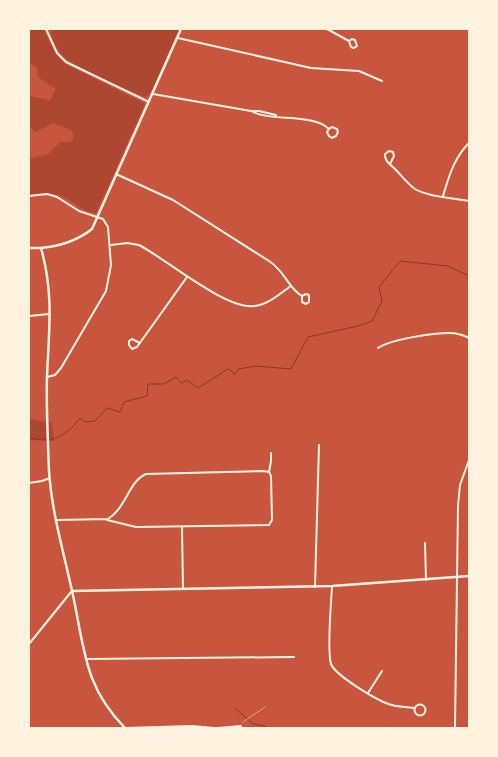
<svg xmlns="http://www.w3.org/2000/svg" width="498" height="757" viewBox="0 0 498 757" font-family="'PT Serif',serif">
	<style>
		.green { fill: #ae4732 }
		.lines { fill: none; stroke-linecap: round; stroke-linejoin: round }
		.stream { stroke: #8f3625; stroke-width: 1 }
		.path { stroke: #fff3e0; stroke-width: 0.5 }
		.minor { stroke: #fff3e0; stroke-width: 2 }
		.tertiary { stroke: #fff3e0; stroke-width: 2.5 }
		.secondary { stroke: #fff3e0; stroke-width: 2.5 }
	</style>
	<rect width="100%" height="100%" fill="#c8553d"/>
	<g class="green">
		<path d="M29 29H44C50 44 55 57 69 66L144 103V106L96 213C82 212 76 203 64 197 52 192 42 193 29 194V159L48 154 60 142H71L74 137 72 131 53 123 36 132 29 127V97L30 96 50 100 56 88 49 85 38 77 37 67 29 63Z"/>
		<path d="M51 29H179L151 92 146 97C130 93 75 67 64 57 57 50 51 38 51 29Z"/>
		<path d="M29 419 52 423 54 441 29 440Z"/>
	</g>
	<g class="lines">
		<g class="stream">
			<path d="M29 438C54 443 64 438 80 418L85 422 95 421 107 408 120 412 124 402 147 396 148 384H164L176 377 181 383 187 380 198 388 228 369 232 371 234 375 239 369 256 366 291 369 308 337 358 326 372 321 382 301 379 287 400 261 448 266 469 276"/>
			<path d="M235 708 253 724 265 726 266 728"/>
		</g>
		<path class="path" d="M243 722 265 707"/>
		<g class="minor">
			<path d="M46 29 57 53 66 62 149 102"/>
			<path d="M327 29 349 41 351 47 354 48 357 46 355 40 352 39 349 41"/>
			<path d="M178 38 311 68 359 71 382 81"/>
			<path d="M153 94 251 111C270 122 313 113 329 129L327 132 329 136 332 138 336 136 338 132 337 129 332 127 329 129"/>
			<path d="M251 111H259L276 115"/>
			<path d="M390 164 394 156 393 152 389 151 385 154C384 161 391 165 395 169 402 176 408 184 415 189 428 197 454 198 469 201"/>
			<path d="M116 174 173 200 269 261C285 271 288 288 302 296V302L306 304 309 302V295L306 294 302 296"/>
			<path d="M29 196 47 194 57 197 79 211 103 219 108 227 111 265 106 291 61 368 55 375 47 377"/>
			<path d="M443 196C449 176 454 158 469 143"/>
			<path d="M111 245 127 243 139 245C166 259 226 310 254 306 268 305 279 294 291 286"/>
			<path d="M29 316 49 314"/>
			<path d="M140 343 132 339 129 341V345L132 349 137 347 187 277"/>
			<path d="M378 348C391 339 434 333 450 333 457 333 463 335 469 338"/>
			<path d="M269 472 271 461V453"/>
			<path d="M29 483 42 481 50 478"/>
			<path d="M57 520 108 519C126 508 129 481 146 474L263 471 269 472 271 476 272 520 269 525 136 527 107 520"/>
			<path d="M182 527 183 589"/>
			<path d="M425 543 426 580"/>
			<path d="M315 587 319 445"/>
			<path d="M332 587C331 603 327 651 331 664 336 676 379 702 392 705 399 707 407 707 415 708"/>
			<path d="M29 644 71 592"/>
			<path d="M87 659 294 657"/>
			<path d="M368 693 382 671"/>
			<circle cx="420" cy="710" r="5.5"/>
			<path d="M125 728 192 726 214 728"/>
			<path d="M218 728 241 726"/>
			<path d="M455 728 458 506 460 485 469 460"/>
		</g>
		<path class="tertiary" d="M41 248C61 246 77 241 92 229L181 29"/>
		<g class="secondary">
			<path d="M29 248H41C54 294 49 330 47 376 46 408 48 440 49 471 52 516 66 560 75 605 85 656 87 689 125 728"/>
			<path d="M72 591 332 586 469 576"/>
		</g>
	</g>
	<rect width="498" height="757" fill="none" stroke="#fff3e0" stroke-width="60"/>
</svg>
